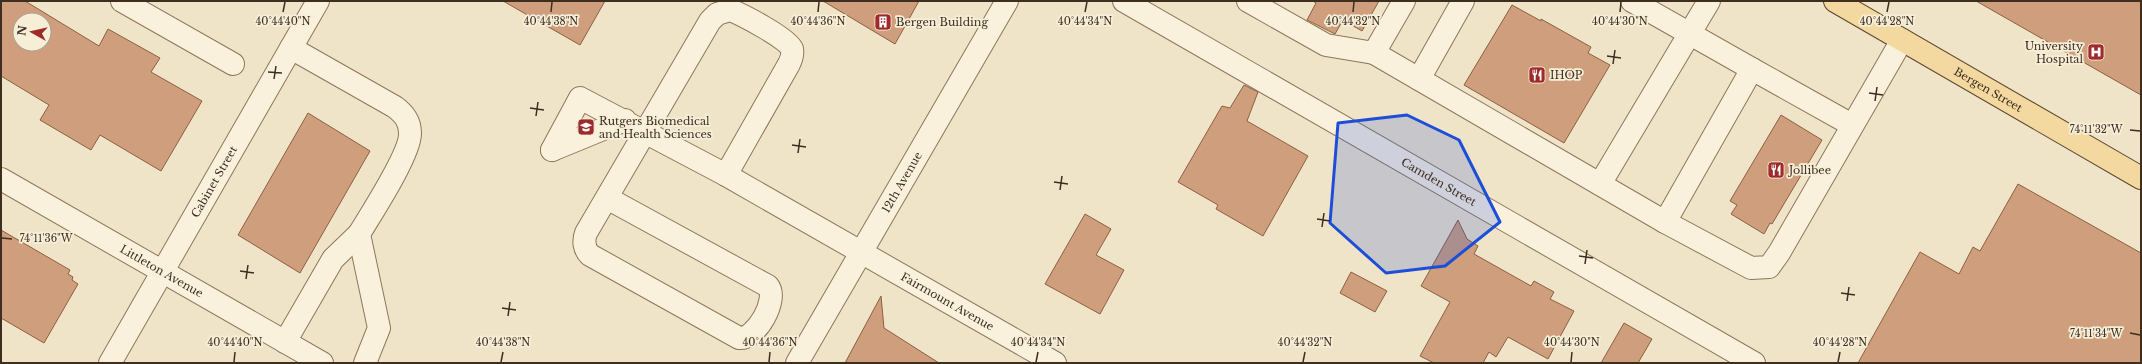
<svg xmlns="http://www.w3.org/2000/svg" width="2142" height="364" viewBox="0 0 2142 364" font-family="'Libre Baskerville',serif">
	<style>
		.building { fill: #cf9f7d; stroke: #8d5f41; fill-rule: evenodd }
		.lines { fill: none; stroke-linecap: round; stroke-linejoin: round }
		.minor-casing { stroke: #8d765c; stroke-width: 24 }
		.major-casing { stroke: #5b4430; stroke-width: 24 }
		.minor { stroke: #faf1dc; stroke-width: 22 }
		.major { stroke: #f3d9a0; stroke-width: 22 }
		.marked { fill: #1d4ed8; fill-opacity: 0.2; stroke: #1d4ed8; stroke-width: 3; stroke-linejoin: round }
		.ticks { fill: none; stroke: #3d2e20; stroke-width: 1.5 }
		.labels { text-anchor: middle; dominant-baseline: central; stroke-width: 3.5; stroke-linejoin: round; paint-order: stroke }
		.poi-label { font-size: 11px; fill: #3d2e20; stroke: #f7eed8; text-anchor: start }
		.street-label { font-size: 11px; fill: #3d2e20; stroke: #f7eed8 }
		.ticks-label { font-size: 10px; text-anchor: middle; fill: #3d2e20; stroke: #f7eed8; stroke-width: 3.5; stroke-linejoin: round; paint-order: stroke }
	</style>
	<rect width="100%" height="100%" fill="#f0e4c8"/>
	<g class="building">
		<path d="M1 1H25L99 46 108 29 160 58 151 72 202 101 161 171 100 135 91 150 40 120 49 105 1 76ZM20 20H44V44H20Z"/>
		<path d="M503 1H605L580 45Z"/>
		<path d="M823 1H919L895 44Z"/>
		<path d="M1313 1H1379L1362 31 1343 20 1335 34 1307 20 1316 3Z"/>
		<path d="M1976 1H2141V95Z"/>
		<path d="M1512 5 1541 21V19L1591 47 1588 53 1610 65 1564 143 1464 85Z"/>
		<path d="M1244 85 1258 92 1247 121 1308 156 1263 236 1216 209 1218 205 1178 182 1222 106 1230 108Z"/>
		<path d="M308 113 370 151 300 273 238 235Z"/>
		<path d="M1781 115 1822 140 1772 224 1770 223 1764 234 1731 214 1737 205 1730 201Z"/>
		<path d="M2018 184 2141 253V363H1858L1920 252 1959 274 1973 247 1980 251Z"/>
		<path d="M1085 214 1111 229 1096 255 1124 270 1100 314 1045 284Z"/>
		<path d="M1458 220 1467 239 1478 246 1474 254 1531 286 1534 281 1554 292 1550 299 1574 311 1548 359 1508 337 1496 357 1489 352 1483 363H1434L1420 356 1450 302 1421 286Z"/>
		<path d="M1 230 70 270 68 274 73 277 72 280 78 284 44 343 1 318Z"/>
		<path d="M1351 272 1387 291 1375 312 1340 293Z"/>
		<path d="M881 296 884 328 939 363H845Z"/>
		<path d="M1624 323 1652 339 1638 363H1601Z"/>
	</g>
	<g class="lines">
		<g class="minor-casing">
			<g id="minor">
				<path d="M122 1 233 64"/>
				<path id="s1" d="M1124 1 1754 363"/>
				<path d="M1248 1 1326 45 1374 53 1404 1"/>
				<path d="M291 48 395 107C404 114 410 121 410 133 411 153 371 214 359 234L379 328 365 363"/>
				<path d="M1374 53 1665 222 1752 69 1632 1"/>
				<path d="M1752 69 1852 125"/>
				<path d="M1419 79 1463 1"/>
				<path id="s2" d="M552 150 580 98 726 175 1055 363"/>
				<path d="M552 150 625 120"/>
				<path id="s3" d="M1 179 322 363"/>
				<path d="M1600 184 1709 1"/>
				<path d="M607 198 768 286C779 299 756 340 739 338L590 255C584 249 583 241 586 233L710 21 717 14 730 10C741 14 789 39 792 49 793 54 791 60 789 64L726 175"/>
				<path d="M1665 222 1751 268 1769 267 1779 253 1902 40"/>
				<path d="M285 342 333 259 359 234"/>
				<path id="s4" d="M110 363 318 1"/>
				<path id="s5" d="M797 363 1007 1"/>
			</g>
		</g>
		<g class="major-casing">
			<g id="major">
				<path id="s6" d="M1835 1 2141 178"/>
			</g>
		</g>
		<use href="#minor" class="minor"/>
		<use href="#major" class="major"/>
	</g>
	<path class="marked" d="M1407 115 1459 140 1500 222 1445 266 1386 273 1330 223 1338 123Z"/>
	<path class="ticks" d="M283 12 285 2M551 12 552 2M818 12 819 2M1085 12 1087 2M1353 12 1354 2M1620 12 1621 2M1887 12 1889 2M1607 56 1621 58M1613 64 1615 50M268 72 282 73M274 79 276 66M1869 93 1883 95M1875 101 1877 87M530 108 544 110M536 116 538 102M2130 130 2140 131M792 145 806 147M798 153 800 139M1054 182 1068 184M1060 190 1062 176M1317 219 1330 221M1322 227 1324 213M2 238 12 239M1579 256 1593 258M1585 264 1587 250M240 271 254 273M246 279 248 265M1841 293 1855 295M1847 301 1849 287M502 308 516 310M508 316 510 302M2130 333 2140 335M234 362 235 352M501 362 503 352M769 362 770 352M1036 362 1038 352M1303 362 1305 352M1571 362 1572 352M1838 362 1840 352"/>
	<defs>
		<g id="building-square" transform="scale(0.9)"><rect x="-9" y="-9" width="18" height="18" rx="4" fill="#9e2a2b" stroke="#f7eed8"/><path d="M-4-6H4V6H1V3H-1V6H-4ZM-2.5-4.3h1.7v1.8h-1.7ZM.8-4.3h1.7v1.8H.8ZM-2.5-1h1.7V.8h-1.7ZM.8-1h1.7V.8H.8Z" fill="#fff"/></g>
		<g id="hospital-square" transform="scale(0.9)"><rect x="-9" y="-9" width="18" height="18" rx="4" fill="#9e2a2b" stroke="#f7eed8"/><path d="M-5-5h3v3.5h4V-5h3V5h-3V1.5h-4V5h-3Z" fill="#fff"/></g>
		<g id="restaurant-square" transform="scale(0.9)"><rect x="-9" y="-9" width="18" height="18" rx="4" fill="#9e2a2b" stroke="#f7eed8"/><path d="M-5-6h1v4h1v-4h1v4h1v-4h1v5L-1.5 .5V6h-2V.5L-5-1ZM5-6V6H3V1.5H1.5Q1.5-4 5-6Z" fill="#fff"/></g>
		<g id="university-square" transform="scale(0.9)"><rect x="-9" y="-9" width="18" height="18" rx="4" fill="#9e2a2b" stroke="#f7eed8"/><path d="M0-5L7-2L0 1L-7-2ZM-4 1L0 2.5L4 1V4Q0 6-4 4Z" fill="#fff"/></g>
	</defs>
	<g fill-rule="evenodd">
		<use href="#building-square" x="883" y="22"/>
		<use href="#hospital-square" x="2096" y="52"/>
		<use href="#restaurant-square" x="1537" y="75"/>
		<use href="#university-square" x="586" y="127"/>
		<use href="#restaurant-square" x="1776" y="170"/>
	</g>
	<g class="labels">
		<g class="poi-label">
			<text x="896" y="22">Bergen Building</text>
			<text x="2083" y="46" text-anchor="end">University<tspan x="2083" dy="13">Hospital</tspan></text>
			<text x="1550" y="75">IHOP</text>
			<text x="599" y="121">Rutgers Biomedical<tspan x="599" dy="13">and Health Sciences</tspan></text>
			<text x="1789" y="170">Jollibee</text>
		</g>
		<g class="street-label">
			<text stroke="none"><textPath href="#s6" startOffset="177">Bergen Street</textPath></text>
			<text stroke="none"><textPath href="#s4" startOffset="209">Cabinet Street</textPath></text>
			<text stroke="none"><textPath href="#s5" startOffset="209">12th Avenue</textPath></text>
			<text stroke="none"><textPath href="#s1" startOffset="363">Camden Street</textPath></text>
			<text stroke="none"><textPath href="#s3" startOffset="185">Littleton Avenue</textPath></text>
			<text stroke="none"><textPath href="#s2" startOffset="479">Fairmount Avenue</textPath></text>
		</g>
	</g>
	<g class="ticks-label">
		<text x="283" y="25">40°44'40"N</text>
		<text x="551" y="25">40°44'38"N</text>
		<text x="818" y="25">40°44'36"N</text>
		<text x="1085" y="25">40°44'34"N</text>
		<text x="1353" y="25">40°44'32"N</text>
		<text x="1620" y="25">40°44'30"N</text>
		<text x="1887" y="25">40°44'28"N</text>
		<text x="2096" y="133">74°11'32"W</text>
		<text x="46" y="242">74°11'36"W</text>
		<text x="2096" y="337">74°11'34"W</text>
		<text x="235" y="346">40°44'40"N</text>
		<text x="503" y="346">40°44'38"N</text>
		<text x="770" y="346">40°44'36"N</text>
		<text x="1038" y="346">40°44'34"N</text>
		<text x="1305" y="346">40°44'32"N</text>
		<text x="1572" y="346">40°44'30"N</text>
		<text x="1840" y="346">40°44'28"N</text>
	</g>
	<rect width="2142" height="364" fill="none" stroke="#3d2e20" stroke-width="4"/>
	<g transform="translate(32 32) rotate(278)"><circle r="19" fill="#f7eed8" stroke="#ada18e"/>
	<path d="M0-3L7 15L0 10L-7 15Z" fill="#9e2a2b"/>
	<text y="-6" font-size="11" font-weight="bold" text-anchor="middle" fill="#3d2e20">N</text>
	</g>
</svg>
